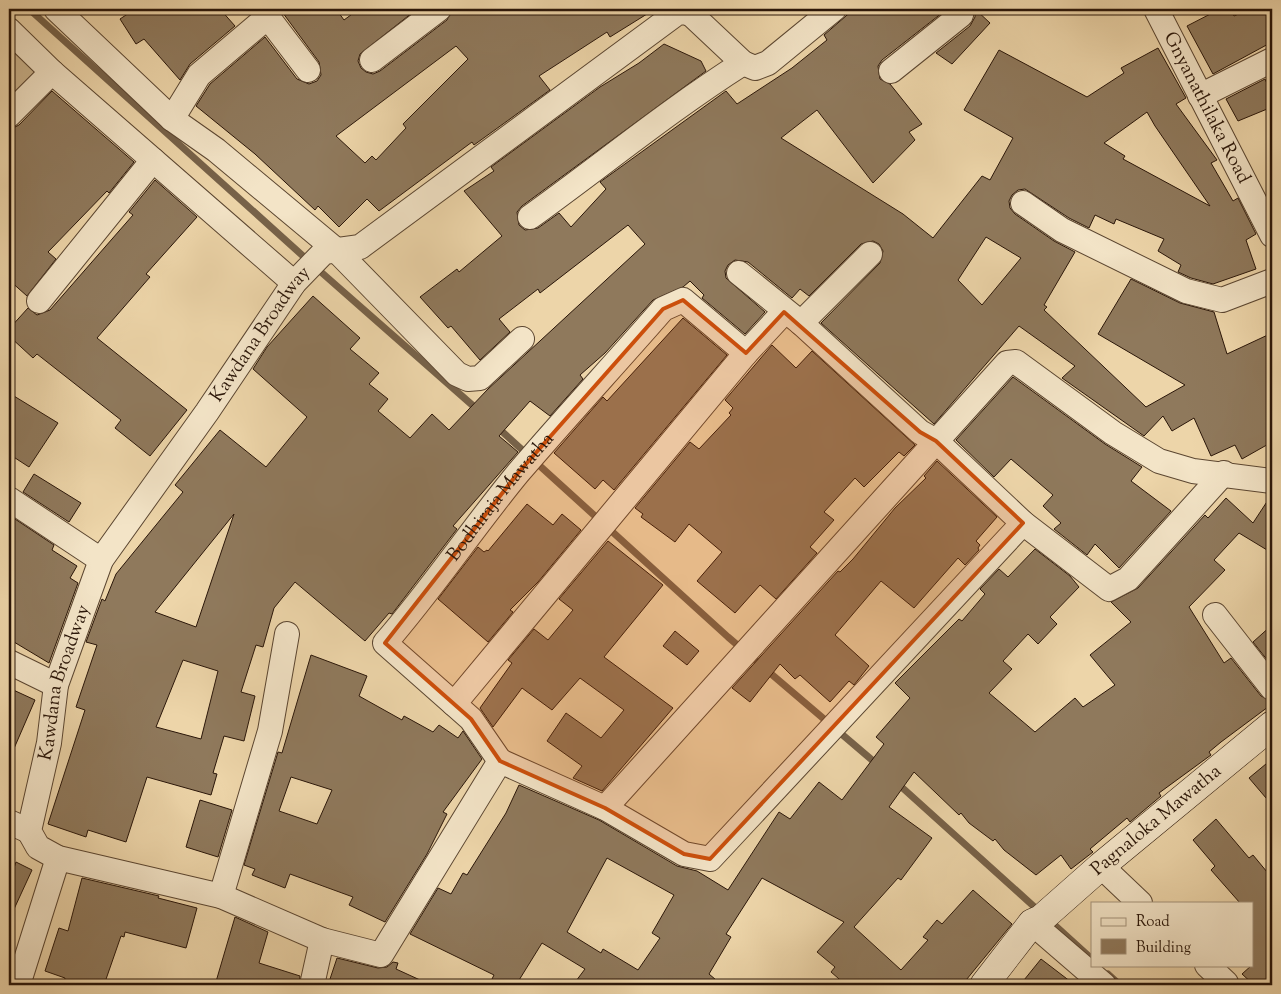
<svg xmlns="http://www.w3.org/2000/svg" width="1281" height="994" viewBox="0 0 1281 994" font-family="'Sorts Mill Goudy',serif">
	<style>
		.green { fill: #ccb58e; stroke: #7b664c }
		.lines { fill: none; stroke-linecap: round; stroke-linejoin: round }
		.stream { stroke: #776249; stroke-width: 7 }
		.building { fill: #8f795c; stroke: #2a1609; fill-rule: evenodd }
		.street-casing { stroke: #5b4631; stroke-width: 26 }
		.secondary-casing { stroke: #2a1609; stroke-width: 29 }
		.street { stroke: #f3e4c7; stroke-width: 24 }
		.secondary { stroke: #f3e4c7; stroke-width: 28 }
		.marked { fill: #cc4f0c; fill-opacity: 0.2; stroke: #cc4f0c; stroke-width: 4; stroke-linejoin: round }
		.labels { text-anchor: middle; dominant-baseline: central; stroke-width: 4; stroke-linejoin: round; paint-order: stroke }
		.street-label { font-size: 19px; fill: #2a1609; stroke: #f3e4c7 }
	</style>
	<rect width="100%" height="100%" fill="#edd5a9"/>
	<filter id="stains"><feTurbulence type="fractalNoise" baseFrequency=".004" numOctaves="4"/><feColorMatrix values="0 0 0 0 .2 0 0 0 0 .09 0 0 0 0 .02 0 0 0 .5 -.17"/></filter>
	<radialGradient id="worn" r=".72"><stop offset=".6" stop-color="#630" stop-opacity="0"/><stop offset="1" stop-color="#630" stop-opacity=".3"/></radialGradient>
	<path class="green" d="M9 38 40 68 9 99Z"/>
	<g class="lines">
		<g class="stream">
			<path d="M29 9 313 265 479 411"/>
			<path d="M496 426 728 637 879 766"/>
			<path d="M896 782 1040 912"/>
			<path d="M1048 919 1092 959"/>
			<path d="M1108 974 1120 985"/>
		</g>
	</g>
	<g class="building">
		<path d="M135 9H220L235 26 190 64 180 80 144 39 136 44 120 19Z"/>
		<path d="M280 9H336L344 20 359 9H417L360 54 358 61 361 68 366 72 373 74 380 71 447 20 452 9H655L610 37 607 32 539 76 550 90 474 145 472 142 379 211 367 199 339 227 318 206 315 210 255 154 196 106 210 84 265 37 297 79 309 84 317 81 321 75 319 62ZM456 46 468 59 403 124 406 128 376 160 372 156 365 163 336 136Z"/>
		<path d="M854 9H947L882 60 878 66 880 79 890 84 922 124 909 132 915 140 873 183 817 110 781 138 903 214 933 238 982 176 990 180 1013 138 964 110 999 50 1087 97 1124 73 1121 68 1158 48 1186 98 1176 104 1217 160 1211 163 1233 201 1238 198 1256 234 1246 240 1256 269 1213 284 1191 278 1178 272 1181 265 1158 251 1164 239 1116 219 1114 224 1095 215 1089 228 1069 218 1025 189 1018 190 1012 195 1009 201 1010 208 1015 214 1054 241 1075 252 1044 305 1047 307 1044 310 1146 407 1185 385 1098 334 1131 279 1180 303 1214 312 1227 354 1272 333V442L1242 459 1235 445 1211 456 1194 418 1172 431 1163 416 1144 436 1062 378 1075 366 1019 326 934 424 821 323 880 263 883 251 879 244 873 241 861 244 809 296 800 289 792 298 748 262 735 260 728 265 725 271 726 278 765 312 745 334 702 298 704 295 690 281 683 287 653 300 605 353 580 375 583 379 550 416 530 401 499 436 518 452 453 526 457 529 392 614 389 613 365 641 295 582 274 608 263 647 256 645 241 692 255 696 244 741 224 736 213 773 217 774 211 795 147 777 126 842 88 830 86 837 48 824 85 710 76 707 97 645 86 642 102 599 105 601 116 574 183 492 175 485 220 430 266 467 307 417 253 369 267 347 313 296 360 338 350 349 379 373 369 384 388 399 378 411 410 438 432 414 449 430 488 389 645 244 628 225 540 293 538 289 499 319 510 332 480 360 451 326 448 328 420 297 457 269 459 272 502 236 464 191 494 171 491 167 600 87 639 63 664 44 701 61 706 71 522 206 517 212 519 225 525 230 538 228 559 213 571 227 606 189 600 182 726 91 737 104 792 68 827 40 824 35ZM1147 112 1155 126 1210 206 1123 159 1125 156 1104 143ZM986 237 1021 258 982 305 958 280ZM234 514 196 627 155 612ZM183 660 218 671 201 739 156 727Z"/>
		<path d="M975 9 990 23 952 64 936 53 970 26 975 17Z"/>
		<path d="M1220 9H1230L1234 16 1250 9H1272V42L1213 74 1187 26Z"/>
		<path d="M1265 79 1272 95V107L1238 121 1226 99Z"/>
		<path d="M52 91 134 162 109 193 107 191 48 252 56 259 27 296 9 280V130L19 125Z"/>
		<path d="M155 180 197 217 146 274 150 277 97 338 187 410 150 456 115 428 121 420 37 354 33 358 9 336V329L28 308 37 315 50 310 133 215 129 212Z"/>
		<path d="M683 318 727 355 614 490 603 480 595 489 554 453 603 397 607 401Z"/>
		<path d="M772 345 796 368 812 351 915 445 904 456 899 452 864 487 855 478 824 512 834 520 810 547 817 553 776 599 760 585 735 613 697 581 722 552 689 524 675 542 641 517 643 514 635 508 690 442 699 449 731 415 729 413 733 408 725 400Z"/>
		<path d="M1013 377 1105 444 1142 467 1131 481 1171 511 1119 568 1095 544 1087 555 1054 529 1061 523 1043 506 1053 495 1011 459 994 477 956 440Z"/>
		<path d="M9 393 58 423 29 467 9 454Z"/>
		<path d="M937 461 997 517 976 541 980 545 978 548 979 550 965 565 958 558 914 608 881 581 835 635 869 666 854 685 849 681 830 702 800 675 795 679 780 664 750 702 732 688 838 571 840 572 853 559 895 508 926 478 924 476Z"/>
		<path d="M34 474 81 503 69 522 23 492Z"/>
		<path d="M1272 494V553L1239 533 1214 560 1225 570 1189 607 1224 663 1231 658 1261 696 1272 701V704L1221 742 1209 752 1211 755 1159 793 1161 796 1130 822 1127 818 1090 849 1093 852 1071 869 1061 855 1036 875 1004 850 995 839 993 841 969 823 961 813 959 815 914 772 889 807 932 838 901 880 898 878 854 927 901 970 928 940 923 937 937 920 942 924 973 890 1012 924 962 985H846L831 972 835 967 817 952 844 922 762 878 726 934 731 937 709 974 722 985H573L585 969 542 943 516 985H489L494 975 410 934 438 888 451 894 463 873 467 875 506 813 519 785 599 820 677 866 697 871 728 890 779 812 790 819 819 782 842 800 884 744 876 737 910 698 895 683 959 619 962 621 985 594 980 589 999 569 1008 577 1035 549 1070 576 1079 587 1050 617 1057 624 1038 644 1028 634 1003 661 1012 669 989 693 1035 732 1075 698 1083 707 1115 685 1090 655 1131 622 1111 602 1138 588 1205 515 1208 518 1226 498 1253 523ZM607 858 674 895 652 933 660 938 638 970 603 949 601 953 567 932Z"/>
		<path d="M527 504 553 525 562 514 581 530 538 582 510 610 513 612 488 642 438 599 478 547 484 552 487 550 488 551Z"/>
		<path d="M9 515 54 545 52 550 77 566 70 578 78 583 49 663 9 639Z"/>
		<path d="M608 541 663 585 604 657 673 708 602 791 573 778 582 766 547 741 566 713 601 738 624 710 580 678 552 710 522 688 493 727 480 708 512 663 508 660 534 629 548 640 573 610 559 599Z"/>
		<path d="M1272 625V666L1253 642Z"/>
		<path d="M675 631 699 651 687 665 663 646Z"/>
		<path d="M311 655 367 676 359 696 402 720 404 716 433 732 439 725 458 738 463 731 482 759 443 812 447 814 427 854 385 922 349 905 353 897 290 874 285 888 252 875 255 869 244 865 278 752 282 753ZM291 777 332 790 317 824 279 811Z"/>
		<path d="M9 688 35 700 9 760Z"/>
		<path d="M1272 759V805L1249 778Z"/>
		<path d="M200 800 232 810 218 857 186 847Z"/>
		<path d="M1216 819 1249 858 1253 855 1272 878V985H1254L1242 974 1252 965V903H1240L1211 870 1215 866 1193 840Z"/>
		<path d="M16 862 32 870 9 920V866L14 868Z"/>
		<path d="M82 878 159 896 158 898 197 908 186 948 125 932 124 937 121 936 104 985H64L65 978 45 971 59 928 68 931Z"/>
		<path d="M235 917 268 932 259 963 300 976 299 985H215Z"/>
		<path d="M337 958 378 968 387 967 393 962 398 963 396 969 431 985H328Z"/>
		<path d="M1041 959 1075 985H1020Z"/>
	</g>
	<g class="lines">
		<g class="street-casing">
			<g id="street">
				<path d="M56 9 172 119 216 150 336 250 457 374 468 379 480 378 522 339"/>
				<path id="s1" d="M1156 9 1272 235"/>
				<path d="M9 30 52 72 294 283"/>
				<path d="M372 60 439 9"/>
				<path d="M891 71 961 15 962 9"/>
				<path d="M1200 96 1272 60"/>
				<path d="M9 115 52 72"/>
				<path d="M172 119 199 75 264 20H270L308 70"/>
				<path d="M1023 203 1062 230 1186 291 1222 300 1272 281"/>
				<path d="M530 217C601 166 669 110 743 63"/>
				<path d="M739 273 801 323 920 432 936 441 1023 523 1109 589 1128 579 1224 473"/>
				<path d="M39 301 153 160"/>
				<path d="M801 323 870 254"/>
				<path d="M9 499 101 560"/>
				<path d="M1215 615 1272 688"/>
				<path d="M9 662 56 685"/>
				<path d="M454 704 746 353 784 312"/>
				<path id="s2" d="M500 761 381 955 322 940 221 896 58 858 38 847 29 831 49 743 56 685 101 560 207 412 294 283 324 252 360 247 677 13 685 12 692 15 743 63 755 68 768 63 834 9"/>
				<path id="s3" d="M500 761 471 719 385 643C432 589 472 529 518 473 565 418 615 364 663 309L683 300 746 353"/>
				<path d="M500 761 605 808 684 854 710 859 1023 523"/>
				<path d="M605 808 1007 363 1016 362 1113 433 1159 461 1193 471 1272 481"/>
				<path d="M9 822 29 831"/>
				<path d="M1101 866 1140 903"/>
				<path d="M221 896 270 731 287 634"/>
				<path d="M1032 923 1104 985"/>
				<path d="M1207 965 1226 983"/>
				<path d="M18 985 58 858"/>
				<path d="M312 985 322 940"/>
			</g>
		</g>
		<g class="secondary-casing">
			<g id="secondary">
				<path id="s4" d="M984 985 1032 923 1041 919 1101 866 1272 725"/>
			</g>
		</g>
		<use href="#street" class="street"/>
		<use href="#secondary" class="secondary"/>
	</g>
	<path class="marked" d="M683 300 746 353 784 312 920 432 936 441 1023 523 710 859 684 854 605 808 500 761 471 719 385 643 518 473 663 309Z"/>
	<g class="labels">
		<g class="street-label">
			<text stroke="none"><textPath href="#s1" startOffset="111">Gnyanathilaka Road</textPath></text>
			<text stroke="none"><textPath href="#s2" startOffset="1165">Kawdana Broadway</textPath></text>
			<text stroke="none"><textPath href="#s3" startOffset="352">Bodhiraja Mawatha</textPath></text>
			<text stroke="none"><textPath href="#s2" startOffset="760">Kawdana Broadway</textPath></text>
			<text stroke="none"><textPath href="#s4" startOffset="240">Pagnaloka Mawatha</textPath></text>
		</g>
	</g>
	<rect width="1281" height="994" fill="none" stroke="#edd5a9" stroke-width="30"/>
	<rect x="10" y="10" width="1261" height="974" fill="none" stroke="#2a1609" stroke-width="2.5"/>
	<rect x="15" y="15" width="1251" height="964" fill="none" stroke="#2a1609"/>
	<rect x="1091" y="902" width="162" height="65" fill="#f3e4c7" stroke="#a3927b"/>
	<rect x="1101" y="918" width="25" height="8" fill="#f3e4c7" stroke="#a3927b"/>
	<text x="1136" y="926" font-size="15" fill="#2a1609">Road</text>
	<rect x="1101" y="939" width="25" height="15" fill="#8f795c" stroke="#a3927b"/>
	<text x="1136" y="952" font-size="15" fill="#2a1609">Building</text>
	<rect width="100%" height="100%" filter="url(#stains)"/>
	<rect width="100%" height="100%" fill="url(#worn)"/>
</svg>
